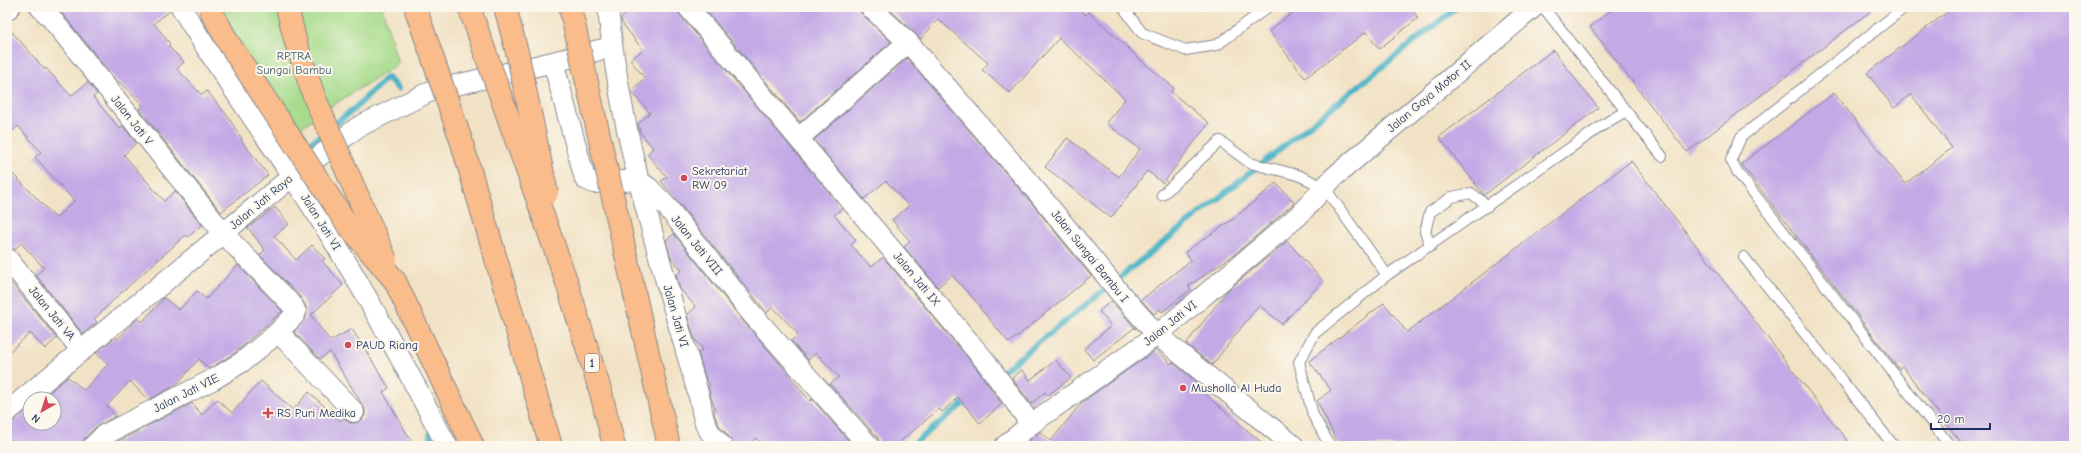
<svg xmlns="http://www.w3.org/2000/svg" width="2081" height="453" viewBox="0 0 2081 453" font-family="'Comic Neue',sans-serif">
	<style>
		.green { fill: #a7dc8c; stroke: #618675 }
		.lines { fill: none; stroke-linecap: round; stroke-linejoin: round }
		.stream { stroke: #48b3c6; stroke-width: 6 }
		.building { fill: #c3a9e6 }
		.service-casing { stroke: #868892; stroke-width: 12 }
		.minor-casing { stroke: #868892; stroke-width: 22 }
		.motorway-casing { stroke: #868892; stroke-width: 24 }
		.service { stroke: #fff; stroke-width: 10 }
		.minor { stroke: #fff; stroke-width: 20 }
		.motorway { stroke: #f9bc8a; stroke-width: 22 }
		.motorway-bridge-casing { stroke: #868892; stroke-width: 24; stroke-linecap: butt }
		.motorway-bridge { stroke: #f9bc8a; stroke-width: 22 }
		.poi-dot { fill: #d1495b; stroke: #fbf7ec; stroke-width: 1.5 }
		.labels { text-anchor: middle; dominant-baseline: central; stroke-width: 4; stroke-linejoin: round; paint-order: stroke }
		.shield { fill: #fbf7ec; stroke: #5e6b89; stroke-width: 1 }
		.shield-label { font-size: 11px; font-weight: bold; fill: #1b2f5e }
		.park-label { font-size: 12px; fill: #3e5a6a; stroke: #fbf7ec }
		.street-label { font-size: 12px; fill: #1b2f5e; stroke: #fbf7ec }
		.poi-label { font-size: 12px; fill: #1b2f5e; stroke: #fbf7ec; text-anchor: start }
	</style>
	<rect width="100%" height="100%" fill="#fbf7ec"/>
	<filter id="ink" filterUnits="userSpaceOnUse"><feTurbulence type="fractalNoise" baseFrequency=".025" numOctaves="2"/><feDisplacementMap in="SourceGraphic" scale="8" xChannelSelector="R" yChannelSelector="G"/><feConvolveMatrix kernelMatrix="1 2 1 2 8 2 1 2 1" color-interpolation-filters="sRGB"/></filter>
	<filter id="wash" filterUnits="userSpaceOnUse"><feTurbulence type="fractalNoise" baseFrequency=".012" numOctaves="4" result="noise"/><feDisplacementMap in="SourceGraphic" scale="16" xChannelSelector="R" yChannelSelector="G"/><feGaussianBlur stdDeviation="0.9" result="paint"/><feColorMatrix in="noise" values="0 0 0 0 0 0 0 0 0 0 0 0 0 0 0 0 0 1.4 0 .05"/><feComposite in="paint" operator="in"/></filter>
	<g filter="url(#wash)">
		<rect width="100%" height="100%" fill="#f2e2c5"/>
		<path class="green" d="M199 7H382L398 64 325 110 274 147Z"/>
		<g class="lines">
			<g class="stream">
				<path d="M332 126 353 110 387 77 398 89"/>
				<path d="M302 150 324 132"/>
				<path d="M998 375 1457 7"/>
				<path d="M430 434 435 446"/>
				<path d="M911 446 969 399"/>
			</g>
		</g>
		<g id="blocks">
			<g class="building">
				<path d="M67 7H170V11L154 23 170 44 168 46 184 62 177 69 202 95 207 91 226 114 242 139 241 140 268 175 221 212 139 109 143 105 118 81 117 82 61 12Z"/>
				<path d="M634 7H677L679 14 842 208 834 215 856 240 851 245 871 267 882 258 887 262 977 369 1002 404 980 423 958 397 942 412 939 409 895 446H880L878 438 830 384 839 377 816 353 808 360 791 341 798 334 773 307 767 313 661 181 667 177 647 154 653 148 640 132 638 124 650 113 631 91 645 78 630 60 643 50 622 23 621 18Z"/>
				<path d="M703 7H855L891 42 800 122Z"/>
				<path d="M887 7H1078L1086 15 1089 12 1142 61 1174 88 1171 92 1209 123 1163 183 1147 171 1111 218 1045 167 1067 138 1119 177 1140 149 1106 123 1125 99 1088 64 1059 38 1010 93 982 70 988 63 938 19 921 39Z"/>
				<path d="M1300 7H1410L1418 18 1379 49 1366 32 1305 78 1269 31Z"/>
				<path d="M1615 7H1876L1687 152 1590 27Z"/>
				<path d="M1954 7H2074V446H1964L1902 366 1899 369 1741 164 1834 93 1905 184 1952 148 1911 94 1894 108 1867 73Z"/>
				<path d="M7 26 45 70 46 68 71 96 88 82 97 94 93 97 120 129 123 126 136 143 124 155 164 201 175 191 202 225 188 237 186 235 123 291 94 319 97 322 83 334 36 275 44 268 21 243 14 250 7 247V168L56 218 74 201 35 157 41 152 18 126 7 136Z"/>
				<path d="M1553 50 1598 108 1484 195 1439 137Z"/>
				<path d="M907 58 1029 200 1091 276 1009 343 979 307 980 306 952 275 938 287 904 247 910 241 892 220 909 206 886 181 864 199 814 140Z"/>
				<path d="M1631 161 1851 446H1339L1317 401 1331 390 1309 361 1384 303 1407 332Z"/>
				<path d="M1276 183 1295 203 1293 204 1235 254 1188 286 1191 289 1162 312 1160 309 1154 314 1141 300 1191 260 1185 252 1233 219Z"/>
				<path d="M275 207 289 224 274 236 296 260 312 245 325 259 322 261 343 285 311 315 330 341 352 329 389 388 383 392 414 446H109L192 403 202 415 217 399 232 413 261 381 293 410 309 392 340 421 344 418 350 423H356L362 420 365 415V409L330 352 320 359 294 332 306 317V307L301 298 260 255 265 250 248 228Z"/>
				<path d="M674 234 743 321 791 376 790 377 810 401 812 399 850 442 845 446H763L756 438 747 446H733L730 438 719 425 714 414 715 409 708 387 710 385 706 380 698 353 703 349 695 340 687 315 696 307 680 289 676 275 682 270 671 258 666 240Z"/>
				<path d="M1287 241 1323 281 1282 324 1259 305 1212 365 1186 344 1228 290Z"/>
				<path d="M238 265 282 311 235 353 209 369 199 359 176 385 148 400 130 381 107 406 116 416 96 427 85 438 82 446H22L7 438V429L10 423 30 408V423H54V399H45L54 388 68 377 84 390 108 364 96 353 115 337 118 339 138 318 142 322 164 298 179 310 197 291 206 299Z"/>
				<path d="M7 278 57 338 45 349 30 333 7 354Z"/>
				<path d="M1111 301 1136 329 1134 328 1093 360 1084 349 1111 326 1099 311Z"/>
				<path d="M1156 350 1171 364 1172 362 1198 383 1197 385 1214 402 1266 446H1023L1040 432 1051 441 1082 402Z"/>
				<path d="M1056 360 1071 378 1048 395 1045 392 1031 404 1012 378 1022 370 1030 380Z"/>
			</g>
		</g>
	</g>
	<g filter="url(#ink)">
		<use href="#blocks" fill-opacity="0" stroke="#868892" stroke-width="1"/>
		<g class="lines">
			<g class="service-casing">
				<g id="service">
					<path d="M1123 7 1142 33 1185 50 1217 45 1268 7"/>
					<path d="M1543 7 1662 156"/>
					<path d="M1905 7 1741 137 1731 160 1738 173 1950 446"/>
					<path d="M1162 195 1220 141 1250 163 1298 175 1324 187 1387 275"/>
					<path d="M1431 246 1425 232 1430 212 1452 197 1471 193 1488 206"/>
					<path d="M1744 257 1894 446"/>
					<path d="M1330 446 1313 415 1299 362 1315 333 1387 275 1609 121 1626 111"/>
				</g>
			</g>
			<g class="minor-casing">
				<g id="minor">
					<path d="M40 7 51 18 224 234 293 306 296 312 294 316 275 335"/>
					<path d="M181 7C215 65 255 120 292 176 350 262 399 354 447 446"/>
					<path d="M608 7C620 141 665 274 701 404 703 424 708 432 722 446"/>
					<path d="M688 7 986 362 1031 424"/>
					<path d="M870 7 908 42 1038 193 1120 293 1157 335 1294 446"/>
					<path d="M7 10 10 7"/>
					<path d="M553 62 611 47"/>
					<path d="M799 138 908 42"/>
					<path d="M638 180 649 188 668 208 752 314 869 446"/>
					<path d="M7 258 82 351"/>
					<path d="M7 412 289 179 358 127 431 91 553 62 585 179 594 183 638 180"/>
					<path d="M93 446 104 435 214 379 242 362 275 335 282 336 354 412"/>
					<path d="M1005 446 1031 424 1157 335 1298 216 1334 177 1534 7"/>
				</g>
			</g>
			<g class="motorway-casing">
				<g id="motorway">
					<path d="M566 280 601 393 614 446"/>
					<path d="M395 281 473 446"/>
				</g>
			</g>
			<use href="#service" class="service"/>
			<use href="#minor" class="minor"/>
			<use href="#motorway" class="motorway"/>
			<g class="motorway-bridge-casing">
				<g id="motorway-bridge">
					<path d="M209 7 228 42 347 224 395 281"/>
					<path d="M287 7 296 43 315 99 386 260"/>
					<path d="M415 7 461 140 551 446"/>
					<path d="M469 7 566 280"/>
					<path d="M505 7 518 56 547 193"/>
					<path d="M570 7 669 446"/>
				</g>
			</g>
			<use href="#motorway-bridge" class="motorway-bridge"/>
		</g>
	</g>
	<g class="poi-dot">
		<circle cx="684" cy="178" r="4"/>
		<circle cx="348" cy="345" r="4"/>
		<circle cx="1183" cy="388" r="4"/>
		<path d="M266 407h4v4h4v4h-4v4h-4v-4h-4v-4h4z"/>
	</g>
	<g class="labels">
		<rect class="shield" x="585" y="354" width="14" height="18" rx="3"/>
		<g class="shield-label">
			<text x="592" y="363">1</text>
		</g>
		<g class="park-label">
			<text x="294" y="56">RPTRA<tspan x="294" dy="14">Sungai Bambu</tspan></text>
		</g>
		<g class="street-label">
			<text transform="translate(1429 96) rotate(-40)">Jalan Gaya Motor II</text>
			<text transform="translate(132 120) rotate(52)">Jalan Jati V</text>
			<text transform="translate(261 202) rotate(-40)">Jalan Jati Raya</text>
			<text transform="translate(321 222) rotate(58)">Jalan Jati VI</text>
			<text transform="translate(697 245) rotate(51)">Jalan Jati VIII</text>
			<text transform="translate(1090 256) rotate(51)">Jalan Sungai Bambu I</text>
			<text transform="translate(917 279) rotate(50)">Jalan Jati IX</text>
			<text transform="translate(52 313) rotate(51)">Jalan Jati VA</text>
			<text transform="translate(676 316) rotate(74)">Jalan Jati VI</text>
			<text transform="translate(1170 323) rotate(-39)">Jalan Jati VI</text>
			<text transform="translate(186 393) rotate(-27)">Jalan Jati VIE</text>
		</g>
		<g class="poi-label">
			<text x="692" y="171">Sekretariat<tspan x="692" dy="14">RW 09</tspan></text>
			<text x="356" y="345">PAUD Riang</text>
			<text x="1191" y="388">Musholla Al Huda</text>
			<text x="277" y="413">RS Puri Medika</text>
		</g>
	</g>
	<rect width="2081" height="453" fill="none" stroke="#fbf7ec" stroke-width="24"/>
	<g transform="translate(42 411) rotate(219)"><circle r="19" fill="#fbf7ec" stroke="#a1a7b3"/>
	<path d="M0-3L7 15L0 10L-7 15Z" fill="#d1495b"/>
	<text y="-6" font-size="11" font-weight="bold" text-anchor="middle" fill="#1b2f5e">N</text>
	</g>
	<path d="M1931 423v6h59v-6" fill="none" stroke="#1b2f5e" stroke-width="2"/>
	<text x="1937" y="423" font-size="12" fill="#1b2f5e" stroke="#fbf7ec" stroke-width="3" paint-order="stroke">20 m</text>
</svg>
